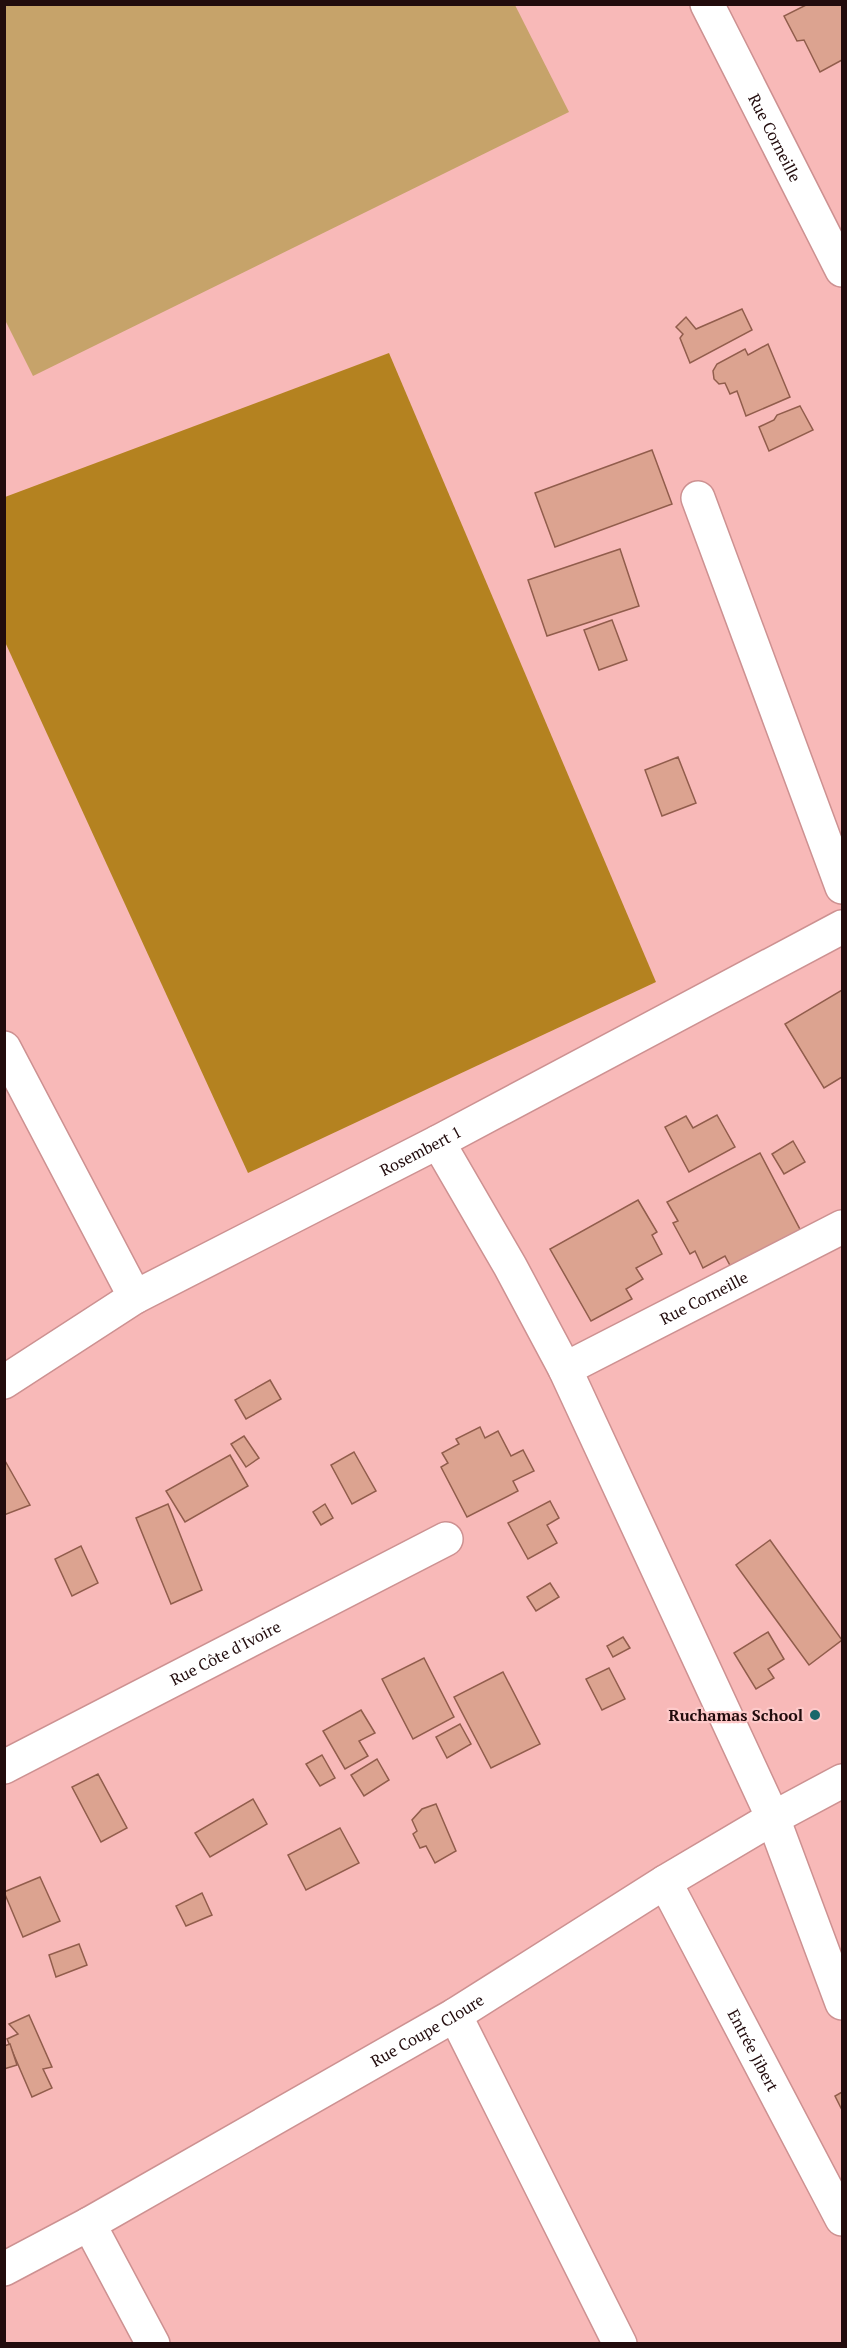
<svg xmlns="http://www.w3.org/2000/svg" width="847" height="2348" viewBox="0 0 847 2348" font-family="'PT Serif',serif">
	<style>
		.green { fill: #c6a36a }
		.forest { fill: #b48220 }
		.building { fill: #dca390; stroke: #915d4c; stroke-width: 1.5 }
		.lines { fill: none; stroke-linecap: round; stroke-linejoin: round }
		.minor-casing { stroke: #cd9191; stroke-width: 36 }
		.minor { stroke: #fff; stroke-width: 33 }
		.poi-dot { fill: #19676a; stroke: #fdc9c9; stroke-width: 2 }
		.labels { text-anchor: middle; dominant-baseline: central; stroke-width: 4.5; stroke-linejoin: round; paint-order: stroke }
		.street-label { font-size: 16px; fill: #220c0d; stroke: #fdc9c9 }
		.poi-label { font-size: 16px; font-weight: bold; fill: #220c0d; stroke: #fdc9c9; text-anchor: end }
	</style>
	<rect width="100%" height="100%" fill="#f8b9b8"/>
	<path class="green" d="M5 4 515 5 569 112 33 376 5 320Z"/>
	<path class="forest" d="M389 353 656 982 248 1173 5 642V497Z"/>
	<g class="building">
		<path d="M808 4H842V60L820 72 804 40 797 41 784 16Z"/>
		<path d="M742 309 752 330 690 363 680 338 683 334 676 327 686 317 696 329Z"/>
		<path d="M768 344 790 397 746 416 737 391 730 394 725 383 719 384 714 379 713 371 717 364 745 349 748 355Z"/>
		<path d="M800 406 813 430 769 451 759 427 774 420 777 415Z"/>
		<path d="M652 450 672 504 555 547 535 493Z"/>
		<path d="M620 549 639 606 547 636 528 580Z"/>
		<path d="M612 620 627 660 599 670 584 630Z"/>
		<path d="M678 757 696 803 662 816 645 770Z"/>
		<path d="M842 990V1077L824 1088 785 1024Z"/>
		<path d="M717 1115 735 1147 689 1172 665 1127 686 1116 693 1128Z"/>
		<path d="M793 1141 805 1162 784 1174 772 1154Z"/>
		<path d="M760 1153 803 1235 733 1271 725 1256 703 1268 695 1251 690 1254 673 1223 678 1221 667 1202Z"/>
		<path d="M638 1200 657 1232 652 1235 662 1254 636 1268 643 1279 626 1289 632 1299 591 1321 550 1249Z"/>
		<path d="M270 1380 281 1399 246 1419 235 1400Z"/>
		<path d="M480 1427 485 1438 498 1431 511 1456 523 1450 534 1471 513 1481 518 1491 467 1517 441 1467 448 1463 442 1453 459 1444 456 1439Z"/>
		<path d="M244 1436 259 1458 246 1467 231 1444Z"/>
		<path d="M354 1452 376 1491 352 1504 331 1465Z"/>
		<path d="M230 1455 248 1486 185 1522 166 1491Z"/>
		<path d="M4 1459 30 1505 4 1515Z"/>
		<path d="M550 1501 559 1518 547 1525 557 1543 528 1559 508 1523Z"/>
		<path d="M168 1504 202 1590 171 1604 136 1518Z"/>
		<path d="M325 1504 333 1518 321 1525 313 1512Z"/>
		<path d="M770 1540 842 1640 809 1665 736 1565Z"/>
		<path d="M81 1546 98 1583 72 1596 55 1559Z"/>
		<path d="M550 1583 559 1597 536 1611 527 1597Z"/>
		<path d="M768 1632 784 1659 768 1669 774 1678 756 1689 734 1653Z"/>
		<path d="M623 1637 630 1648 613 1657 607 1646Z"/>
		<path d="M424 1658 454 1717 413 1739 382 1679Z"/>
		<path d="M609 1668 625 1699 602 1710 586 1679Z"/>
		<path d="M503 1672 540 1744 491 1768 454 1697Z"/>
		<path d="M361 1710 375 1733 359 1741 368 1756 345 1769 323 1731Z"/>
		<path d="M460 1724 471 1744 447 1758 436 1737Z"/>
		<path d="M322 1755 335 1778 320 1786 306 1764Z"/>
		<path d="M377 1759 389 1780 364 1796 351 1775Z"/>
		<path d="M98 1774 127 1828 101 1842 72 1787Z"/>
		<path d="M253 1799 267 1824 210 1857 195 1833Z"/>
		<path d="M436 1804 456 1851 435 1863 426 1846 420 1848 413 1834 417 1831 412 1820 422 1809Z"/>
		<path d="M340 1828 359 1863 306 1890 288 1855Z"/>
		<path d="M40 1877 60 1921 23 1937 4 1892Z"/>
		<path d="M202 1893 212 1915 186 1926 176 1906Z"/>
		<path d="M79 1944 87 1965 56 1977 49 1955Z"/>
		<path d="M29 2015 52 2067 43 2069 52 2088 32 2097 7 2039 18 2034 9 2024Z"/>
		<path d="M10 2044 17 2065 4 2069V2046Z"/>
		<path d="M842 2092V2110L835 2096Z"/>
	</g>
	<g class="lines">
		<g class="minor-casing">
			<g id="minor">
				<path id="s1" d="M707 4 842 270"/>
				<path d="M698 498 842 887"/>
				<path d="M4 1048 135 1297"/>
				<path d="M438 1142 510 1266 565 1369 773 1818 842 2003"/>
				<path id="s2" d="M565 1369 842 1227"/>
				<path id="s3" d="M4 1382 135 1297 438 1142 842 927"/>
				<path id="s4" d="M4 1767 446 1539"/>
				<path id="s5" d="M665 1882 842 2219"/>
				<path d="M455 2015 620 2344"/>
				<path d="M89 2224 153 2344"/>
				<path id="s6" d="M4 2269 89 2224 455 2015 665 1882 773 1818 842 1781"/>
			</g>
		</g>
		<use href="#minor" class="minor"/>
	</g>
	<circle class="poi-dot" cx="815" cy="1715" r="6"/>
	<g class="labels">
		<g class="street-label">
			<text stroke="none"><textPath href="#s1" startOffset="150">Rue Corneille</textPath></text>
			<text stroke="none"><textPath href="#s3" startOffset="477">Rosembert 1</textPath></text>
			<text stroke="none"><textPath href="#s2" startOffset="156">Rue Corneille</textPath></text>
			<text stroke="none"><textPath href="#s4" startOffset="249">Rue Côte d'Ivoire</textPath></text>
			<text stroke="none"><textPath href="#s6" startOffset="486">Rue Coupe Cloure</textPath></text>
			<text stroke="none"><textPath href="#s5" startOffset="190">Entrée Jibert</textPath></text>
		</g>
		<g class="poi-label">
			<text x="803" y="1715">Ruchamas School</text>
		</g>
	</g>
	<rect width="847" height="2348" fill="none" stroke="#220c0d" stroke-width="12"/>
</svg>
